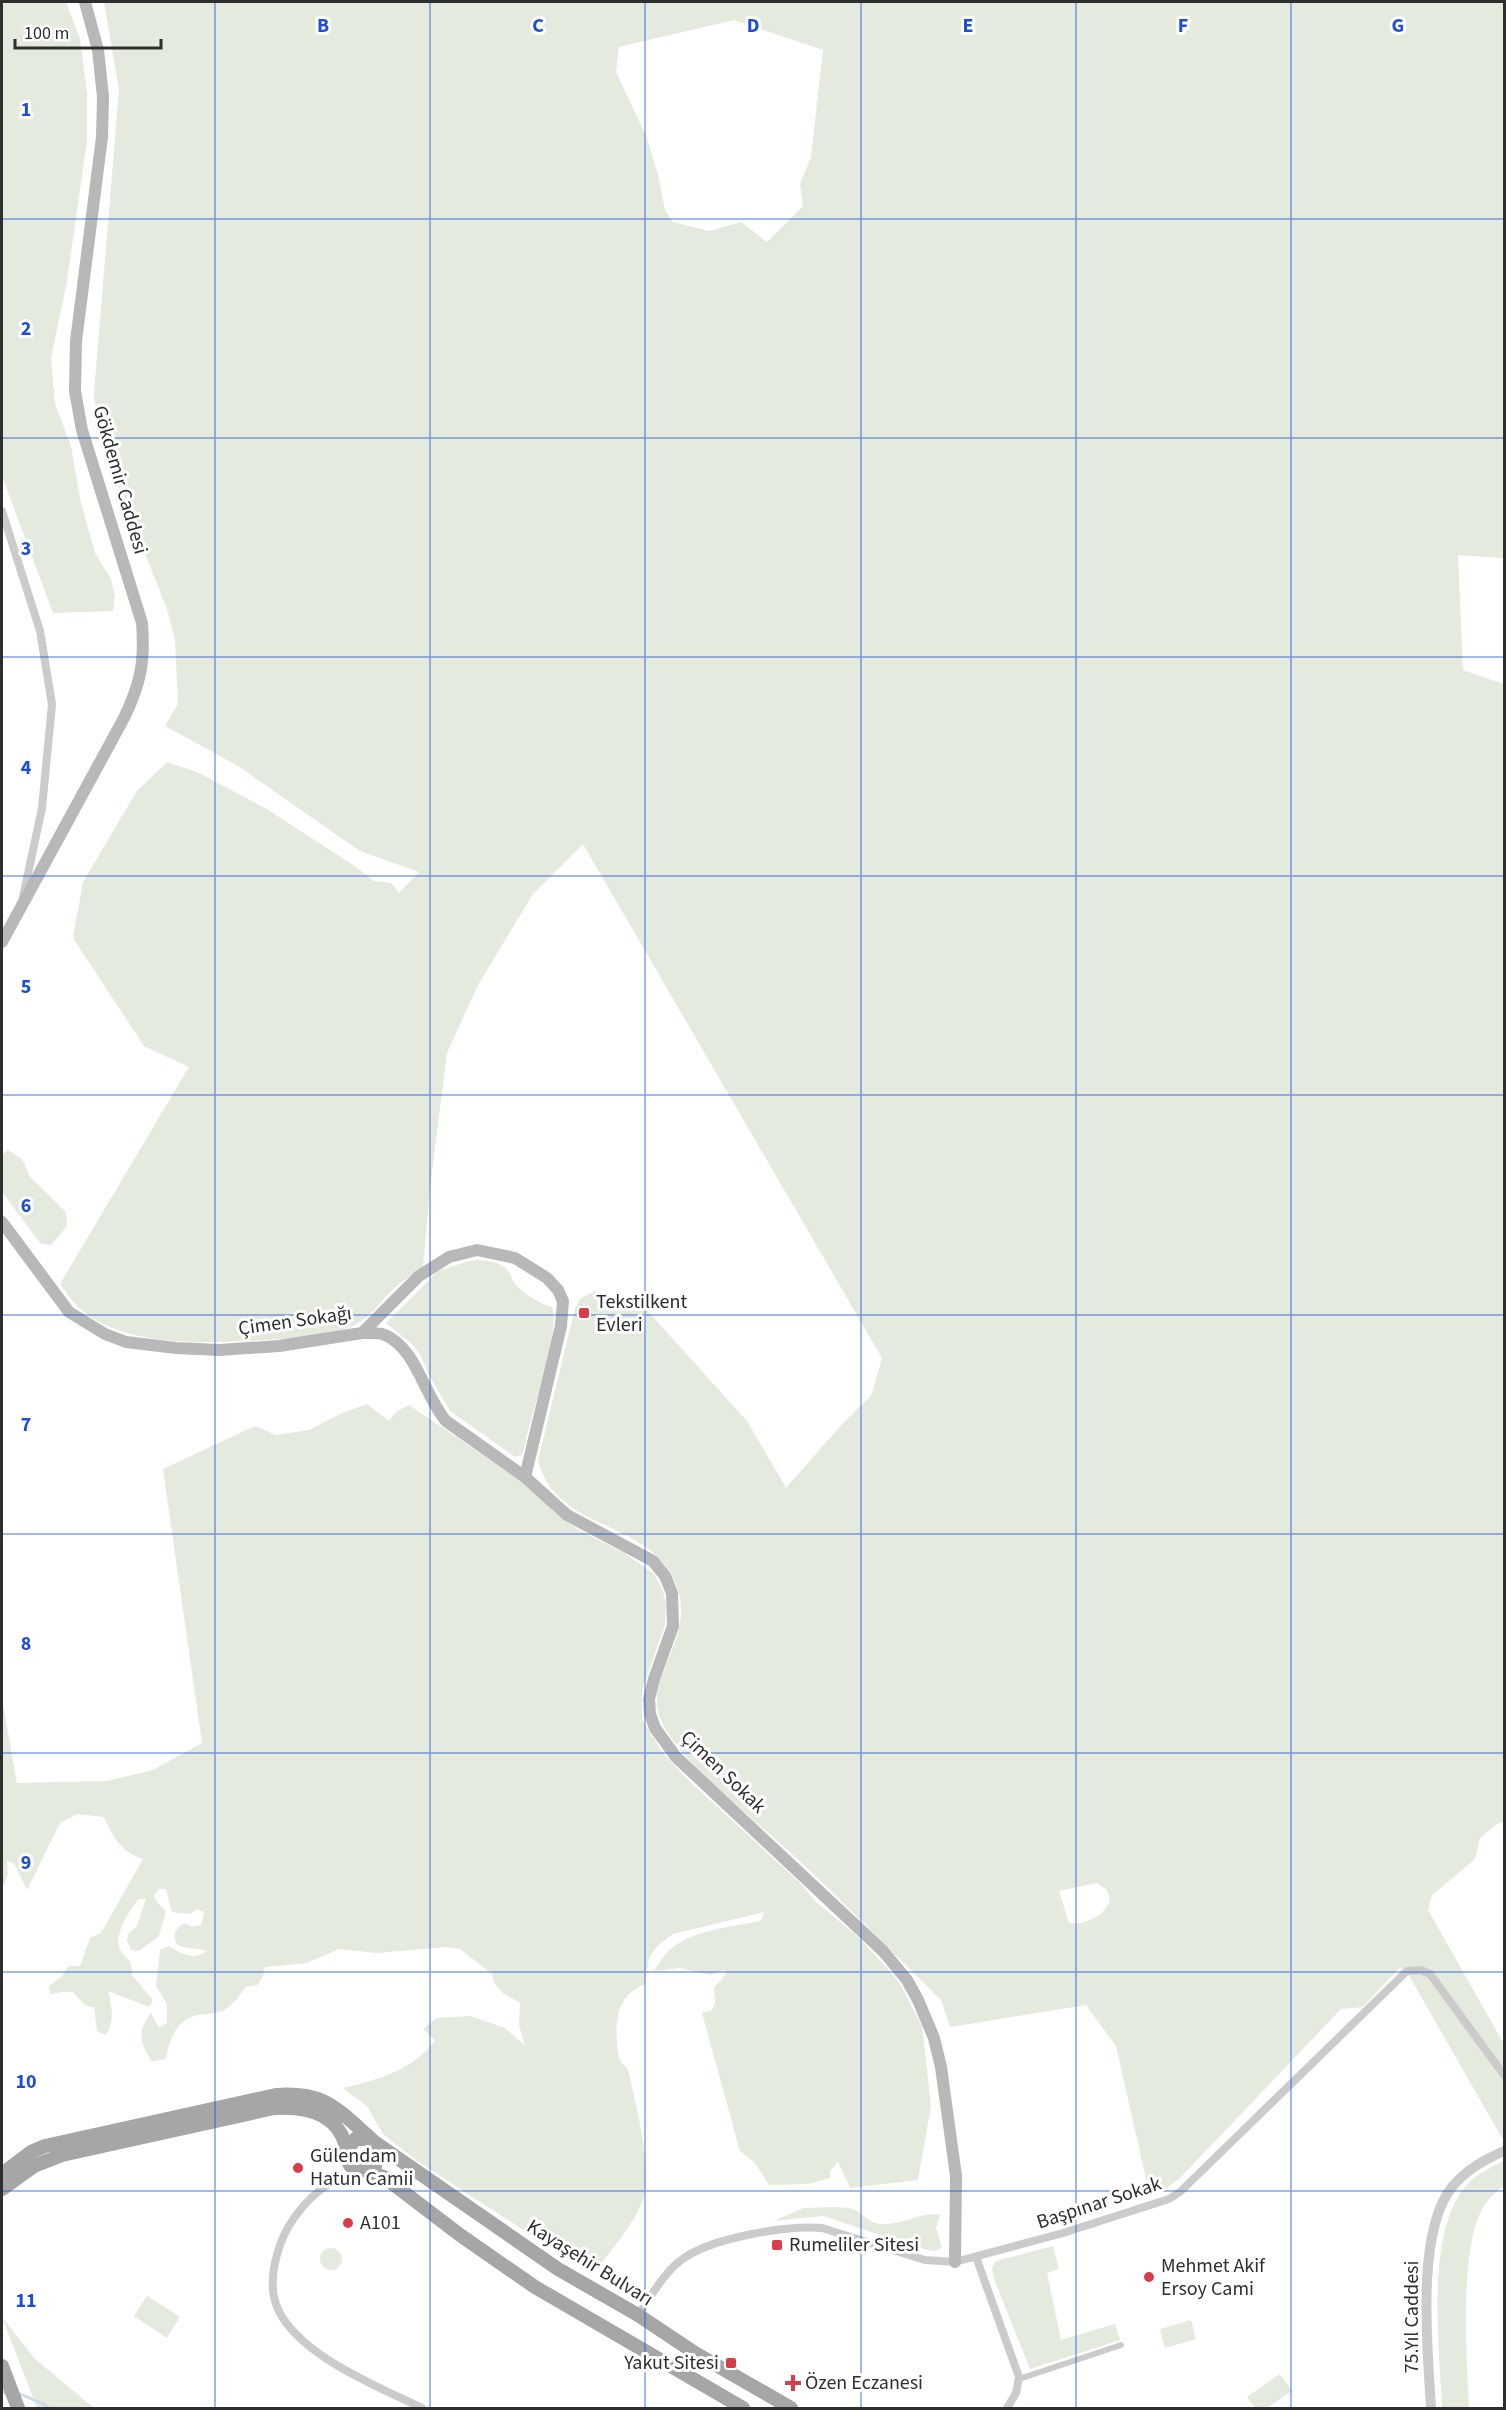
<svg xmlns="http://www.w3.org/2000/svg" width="1506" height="2410" viewBox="0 0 1506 2410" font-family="'Source Sans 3',sans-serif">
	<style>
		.green { fill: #e4eadd; fill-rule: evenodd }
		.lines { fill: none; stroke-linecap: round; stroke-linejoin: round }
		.stream { stroke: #cadde9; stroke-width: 3 }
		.pedestrian { stroke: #cbcbcb; stroke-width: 6 }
		.minor { stroke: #cbcbcb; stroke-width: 8 }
		.tertiary { stroke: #cbcbcb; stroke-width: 10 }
		.secondary { stroke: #b8b8b8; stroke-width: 12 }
		.primary { stroke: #a6a6a6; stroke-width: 14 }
		.grid { fill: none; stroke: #1d4ed8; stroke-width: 1.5; stroke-opacity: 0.55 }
		.poi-dot { fill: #d83d4a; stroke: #fff; stroke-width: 2 }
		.labels { text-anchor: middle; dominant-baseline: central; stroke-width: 6; stroke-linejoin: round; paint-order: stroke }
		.street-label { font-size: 20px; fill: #2e2e2e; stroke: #fff }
		.poi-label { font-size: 20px; fill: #2e2e2e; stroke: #fff; text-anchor: start }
		.grid-label { font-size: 20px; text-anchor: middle; font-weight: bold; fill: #1d4ed8; stroke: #fff; stroke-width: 6; stroke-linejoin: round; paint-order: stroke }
	</style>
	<rect width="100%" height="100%" fill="#fff"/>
	<g class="green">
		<path d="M2 2H66L80 39 87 93V141L67 281 51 358 55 404 71 446 81 503 95 553 111 579 115 596 113 611 53 613 2 476Z"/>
		<path d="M104 2H1504V558L1458 555 1463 670 1504 684V1821L1497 1824 1480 1838 1475 1859 1432 1895 1428 1910 1504 2044V2137L1502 2138 1407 1972 1399 1968 1363 2007 1341 2009 1179 2179 1168 2187 1150 2196 1116 2046 1086 2005 950 2027 941 2000C891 1951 843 1901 792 1854 755 1819 679 1763 660 1718 642 1674 707 1630 669 1571 636 1519 557 1529 538 1461L575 1308 581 1298 595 1291 643 1306 747 1421 786 1488 844 1422 871 1396 882 1358 583 844 533 894 478 985 447 1053 430 1187 423 1266C413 1274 401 1282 391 1291 378 1305 369 1319 351 1327 324 1338 294 1338 265 1340 208 1343 122 1349 77 1306 71 1300 66 1291 60 1284L189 1067 144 1046 73 938 83 882 137 791 167 762 197 772 265 808 353 865 374 881 391 883 399 893 419 872 360 851 238 766 165 726 178 704 175 639 167 609 108 461 97 426 94 393 119 90ZM734 20 823 50 811 157 800 184 803 206 767 242 741 222 709 231 673 222 665 210 658 175 647 138 616 72 619 47ZM1096 1883C1129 1897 1094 1928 1069 1923L1059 1891Z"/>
		<path d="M8 1150 22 1159 30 1177 66 1212 67 1226 51 1245 41 1244 2 1192V1155Z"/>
		<path d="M469 1261C483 1260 500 1260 509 1272 511 1274 511 1278 513 1281 517 1290 542 1305 552 1307 561 1336 529 1416 524 1450L521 1455 515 1457 450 1411 428 1373 420 1354 413 1345 386 1323 438 1271Z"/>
		<path d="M367 1404 389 1421 397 1411 409 1405 529 1486 556 1514 577 1529 624 1553 654 1574 663 1591 666 1605 665 1625 642 1690V1719L662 1752 685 1777 802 1885 815 1901 857 1936 887 1968 900 1984 922 2026 931 2106 918 2180 850 2188 838 2162 830 2171V2178L808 2184 769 2185 755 2163 740 2151 702 2013 712 2010 715 2003 714 1988 726 1974 725 1970 710 1975 680 1968 654 1971C658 1966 661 1960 665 1955 686 1930 731 1927 761 1921L764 1912 673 1934 658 1945 649 1958 645 1984C618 1995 615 2018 617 2044 618 2055 619 2063 628 2069 635 2102 654 2171 642 2202 634 2224 608 2254 593 2275L417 2161 383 2134 367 2106 343 2088C375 2081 416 2069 435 2040L423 2029 437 2018 470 2016 505 2028 525 2046 519 2025 520 2003 503 1993 494 1983 492 1974 460 1949 446 1947 377 1953 339 1949 307 1963 265 1967 263 1976 258 1985 245 1987C240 1996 234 2003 226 2009 215 2016 199 2012 189 2018 174 2025 168 2045 166 2059L152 2061C139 2041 137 2032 151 2013L159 2028 167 2023V2004L156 1986 160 1950 169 1946C182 1954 193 1961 207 1951 196 1947 186 1950 176 1944 173 1933 175 1929 185 1923L192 1927 201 1925 204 1912 197 1909 190 1914 172 1912 166 1889H159L154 1895 156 1901 166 1911 159 1936 139 1951 131 1950 127 1941 128 1934 137 1926 146 1899H139C130 1909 115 1933 119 1947 121 1953 126 1957 131 1962L132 1975 153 2000 149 2007 108 1991C112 2009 115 2018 106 2035L97 2031 94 2007 86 2006 73 1992H63L50 1994 49 1986 61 1977 69 1966H80L90 1938 101 1933 143 1859C121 1852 113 1837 104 1817L77 1814 60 1823 27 1890 14 1863 7 1861 8 1874 4 1885H2V1699L17 1783 107 1781 153 1770 202 1743 163 1469 255 1426 276 1435 309 1430 340 1414Z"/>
		<path d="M1504 2161V2185C1498 2191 1490 2197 1485 2204 1458 2245 1467 2359 1469 2408H1442C1440 2349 1423 2223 1472 2180 1481 2172 1494 2166 1504 2161Z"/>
		<path d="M837 2207C842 2208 850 2207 855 2210 864 2214 869 2223 880 2224 902 2226 922 2211 940 2215L936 2227 942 2248 934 2251 916 2247 823 2216 774 2221 803 2208Z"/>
		<path d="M1053 2246 1059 2269 1047 2273 1061 2340 1115 2324 1120 2340 1030 2369 994 2279 992 2268 996 2261Z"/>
		<circle cx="331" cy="2259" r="11"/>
		<path d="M147 2296 180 2317 167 2338 134 2316Z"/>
		<path d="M2 2317 34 2358 94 2408H37Z"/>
		<path d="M1191 2320 1196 2339 1165 2348 1160 2329Z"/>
		<path d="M1280 2374 1292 2391 1267 2408H1255L1247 2397Z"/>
	</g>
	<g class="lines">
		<g class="stream">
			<path d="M2 2392 9 2393"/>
			<path d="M18 2393 43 2404 48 2408"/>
		</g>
		<path class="pedestrian" d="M1019 2379 1121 2345"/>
		<g class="minor">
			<path d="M2 511 40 631 52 704 42 808 23 897"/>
			<path d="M363 2172C354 2175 345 2176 336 2180 312 2192 289 2219 280 2245 273 2265 269 2287 277 2307 297 2355 379 2387 422 2408"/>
			<path d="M976 2257 1019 2377 1016 2393 1007 2408"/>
			<path d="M638 2315C651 2297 662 2275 680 2261 708 2238 787 2225 822 2228L925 2260 955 2262 1063 2233 1169 2199 1180 2192 1407 1971 1421 1970 1430 1974 1504 2075"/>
		</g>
		<path class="tertiary" d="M1431 2408C1428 2352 1415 2233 1452 2187 1467 2169 1484 2160 1504 2151"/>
		<g class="secondary">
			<path d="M2 942 124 718C141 683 145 661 142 623L82 430 75 391 76 341 102 137 103 97 98 50 85 2"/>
			<path d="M2 1222 69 1312 105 1334 126 1342 176 1348 219 1350 279 1346 362 1333 419 1276 449 1257 477 1250 515 1258 547 1278 558 1290 563 1301 561 1326 525 1477"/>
			<path d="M362 1333C370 1333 379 1332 385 1335 416 1348 424 1395 446 1421L525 1477 567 1515 653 1561 665 1576 672 1593 673 1626 654 1679 649 1699 650 1714 655 1728 676 1757 883 1951 907 1980 918 2000 934 2038 941 2067 956 2176 955 2262"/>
		</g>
		<g class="primary">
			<path d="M346 2152 355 2139H370L558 2269 638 2315 695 2353 791 2408"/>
			<path d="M367 2171 384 2177 460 2235 535 2287 743 2408"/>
			<path d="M2 2174 31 2152 45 2146 276 2095C316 2092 333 2103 361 2130 368 2136 376 2142 379 2151L375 2166 367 2171H358C344 2165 349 2156 345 2143 335 2112 304 2106 274 2108L62 2155 34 2166 2 2189"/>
			<path d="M2 2366 18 2408"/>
		</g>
	</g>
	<path class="grid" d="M215 2V2408M430 2V2408M645 2V2408M861 2V2408M1076 2V2408M1291 2V2408M2 219H1504M2 438H1504M2 657H1504M2 876H1504M2 1095H1504M2 1315H1504M2 1534H1504M2 1753H1504M2 1972H1504M2 2191H1504"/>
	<g class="poi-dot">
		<rect x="578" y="1307" width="12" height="12" rx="3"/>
		<circle cx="298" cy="2168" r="6"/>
		<circle cx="348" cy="2223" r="6"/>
		<rect x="771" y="2239" width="12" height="12" rx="3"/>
		<circle cx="1149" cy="2277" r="6"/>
		<rect x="725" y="2357" width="12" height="12" rx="3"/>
		<path d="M790 2374h6v6h6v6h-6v6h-6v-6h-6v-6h6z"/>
	</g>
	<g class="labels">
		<g class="street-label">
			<text transform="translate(120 480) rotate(74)">Gökdemir Caddesi</text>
			<text transform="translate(295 1321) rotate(-8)">Çimen Sokağı</text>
			<text transform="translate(723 1772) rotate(44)">Çimen Sokak</text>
			<text transform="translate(1099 2203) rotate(-18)">Başpınar Sokak</text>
			<text transform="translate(590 2263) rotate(32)">Kayaşehir Bulvarı</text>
			<text transform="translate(1412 2317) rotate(-90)">75.Yıl Caddesi</text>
		</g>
		<g class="poi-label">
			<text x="596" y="1302">Tekstilkent<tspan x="596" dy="23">Evleri</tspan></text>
			<text x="310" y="2156">Gülendam<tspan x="310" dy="23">Hatun Camii</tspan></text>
			<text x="360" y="2223">A101</text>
			<text x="789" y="2245">Rumeliler Sitesi</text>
			<text x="1161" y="2266">Mehmet Akif<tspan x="1161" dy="23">Ersoy Cami</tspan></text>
			<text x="719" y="2363" text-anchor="end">Yakut Sitesi</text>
			<text x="805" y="2383">Özen Eczanesi</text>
		</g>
	</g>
	<g class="grid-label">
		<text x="323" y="32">B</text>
		<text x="538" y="32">C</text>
		<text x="753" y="32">D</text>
		<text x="968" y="32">E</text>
		<text x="1183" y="32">F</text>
		<text x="1398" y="32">G</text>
		<text x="26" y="116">1</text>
		<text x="26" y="335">2</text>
		<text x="26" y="555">3</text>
		<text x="26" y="774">4</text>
		<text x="26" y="993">5</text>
		<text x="26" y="1212">6</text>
		<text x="26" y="1431">7</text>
		<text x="26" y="1650">8</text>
		<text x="26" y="1869">9</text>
		<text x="26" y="2088">10</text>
		<text x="26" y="2307">11</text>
	</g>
	<rect width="1506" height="2410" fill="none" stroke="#2e2e2e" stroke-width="6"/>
	<path d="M15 39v9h146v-9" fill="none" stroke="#2e2e2e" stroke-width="3"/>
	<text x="24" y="39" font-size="18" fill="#2e2e2e" stroke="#ffffff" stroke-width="4.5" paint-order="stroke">100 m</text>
</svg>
